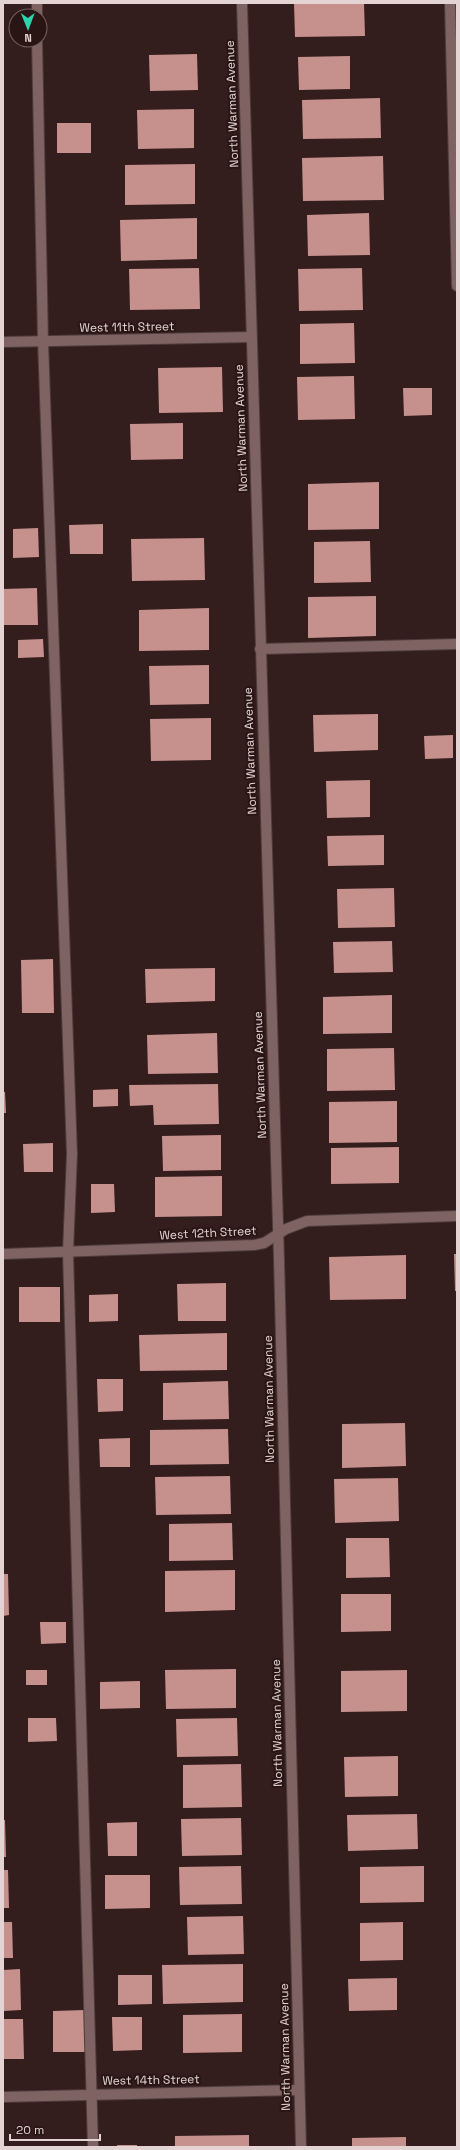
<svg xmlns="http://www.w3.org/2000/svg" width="460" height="2150" viewBox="0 0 460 2150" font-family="'Space Grotesk',sans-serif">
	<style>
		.building { fill: #c6908d }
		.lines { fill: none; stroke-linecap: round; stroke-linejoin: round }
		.minor-casing { stroke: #4e3c3c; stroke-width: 12 }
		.minor { stroke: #7e6362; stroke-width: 10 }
		.labels { text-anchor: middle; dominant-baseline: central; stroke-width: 4; stroke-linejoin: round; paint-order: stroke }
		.street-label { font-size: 12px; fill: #e3d4d3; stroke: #291514 }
	</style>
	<rect width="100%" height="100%" fill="#341e1d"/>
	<g class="building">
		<path d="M294 3H364L365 36 295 37Z"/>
		<path d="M197 54 198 90 150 91 149 55Z"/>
		<path d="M350 56V89L299 90 298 57Z"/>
		<path d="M380 98 381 138 303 139 302 100Z"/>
		<path d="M194 109V148L138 149 137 110Z"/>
		<rect x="57" y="123" width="34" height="30"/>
		<path d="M383 156 384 200 303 201 302 158Z"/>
		<path d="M195 164V204L125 205V165Z"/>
		<path d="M369 213 370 255 308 256 307 215Z"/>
		<path d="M197 218V259L121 261 120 220Z"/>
		<path d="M199 268 200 309 130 310 129 269Z"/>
		<path d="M362 268 363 310 299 311 298 269Z"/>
		<path d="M354 323 355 363 300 364V324Z"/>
		<path d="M222 367 223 412 159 413 158 368Z"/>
		<path d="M354 376 355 419 298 420 297 377Z"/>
		<path d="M403 388H432V415L404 416Z"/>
		<path d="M183 423V459L131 460 130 424Z"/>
		<path d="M379 482V529L308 530V484Z"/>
		<path d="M103 524V554H70L69 525Z"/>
		<path d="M38 528 39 557 13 558V529Z"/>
		<path d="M204 538 205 580 132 581 131 539Z"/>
		<path d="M370 541 371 582 314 583V542Z"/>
		<path d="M37 588 38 625H3V589Z"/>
		<path d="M376 596V636L308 638V597Z"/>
		<path d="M209 608V650L139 651V610Z"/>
		<path d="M43 639 44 657 18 658V640Z"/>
		<path d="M209 665V704L150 705 149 666Z"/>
		<path d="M378 714V750L314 752 313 715Z"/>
		<path d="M211 718V760L151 761 150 719Z"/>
		<path d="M453 735V758L425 759 424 736Z"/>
		<path d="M370 780V817L327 818 326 781Z"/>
		<path d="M384 835V865L328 866 327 836Z"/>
		<path d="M394 888 395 927 338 928 337 889Z"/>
		<path d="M392 941 393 972 334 973 333 942Z"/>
		<path d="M53 959 54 1013H22L21 960Z"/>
		<path d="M215 968V1001L146 1003 145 969Z"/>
		<path d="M392 995V1033L323 1034V997Z"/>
		<path d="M217 1033 218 1073 148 1074 147 1035Z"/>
		<path d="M394 1048 395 1090 327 1091V1049Z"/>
		<path d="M218 1084 219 1124 154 1125 153 1105 130 1106 129 1085Z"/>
		<path d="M118 1089V1106L93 1107V1090Z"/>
		<path d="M3 1092H5L6 1113H3Z"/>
		<path d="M397 1101V1142L329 1143V1102Z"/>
		<path d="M221 1135V1170L163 1171 162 1136Z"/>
		<path d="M53 1143V1172H24L23 1144Z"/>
		<path d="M399 1147V1183L331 1184V1148Z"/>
		<path d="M222 1176V1216L155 1217V1177Z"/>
		<path d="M91 1184H114L115 1212 91 1213Z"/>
		<path d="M454 1254H457V1291H455Z"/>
		<path d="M406 1255V1299L330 1300 329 1257Z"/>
		<path d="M226 1283V1321H178L177 1284Z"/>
		<rect x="19" y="1287" width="41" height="35"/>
		<path d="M118 1294V1321L89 1322V1295Z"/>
		<path d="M227 1333V1370L140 1371 139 1335Z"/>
		<path d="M97 1379H123V1411L98 1412Z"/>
		<path d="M228 1381 229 1419 163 1420V1383Z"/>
		<path d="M405 1423 406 1466 342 1468V1424Z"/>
		<path d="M228 1429 229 1464 150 1465V1430Z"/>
		<path d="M130 1438V1467H100L99 1439Z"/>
		<path d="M230 1476 231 1514 156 1515 155 1477Z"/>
		<path d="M398 1478 399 1521 335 1523 334 1479Z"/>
		<path d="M232 1523 233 1560 169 1561V1524Z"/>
		<path d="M346 1538H389L390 1577 346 1578Z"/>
		<path d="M235 1570V1610L165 1612V1571Z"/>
		<path d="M3 1574H8L9 1615 3 1616Z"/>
		<path d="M341 1594H391V1631L341 1632Z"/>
		<path d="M40 1622H66V1643L41 1644Z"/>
		<path d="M236 1669V1708L166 1709 165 1670Z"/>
		<rect x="26" y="1670" width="21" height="15"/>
		<path d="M407 1670V1711L341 1712V1671Z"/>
		<path d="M140 1681V1708L100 1709V1682Z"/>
		<path d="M28 1718H56L57 1741 28 1742Z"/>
		<path d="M237 1718 238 1756 177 1757 176 1719Z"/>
		<path d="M398 1756V1796L345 1797 344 1757Z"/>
		<path d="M241 1764 242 1807 183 1808V1765Z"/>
		<path d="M417 1814 418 1849 348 1851 347 1815Z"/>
		<path d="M241 1818 242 1855 182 1856 181 1819Z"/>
		<path d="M3 1820H5L6 1857H3Z"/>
		<path d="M137 1822V1856H108L107 1823Z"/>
		<path d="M241 1866 242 1904 180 1905 179 1867Z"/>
		<path d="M424 1866V1902L360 1903V1867Z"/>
		<path d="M3 1870H8L9 1908H3Z"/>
		<path d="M105 1875H150V1908L105 1909Z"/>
		<path d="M243 1916 244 1954 188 1955 187 1917Z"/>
		<path d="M3 1922H12L13 1958H3Z"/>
		<path d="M403 1922V1960L360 1961V1923Z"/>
		<path d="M243 1964V2002L163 2004 162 1965Z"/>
		<path d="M20 1969 21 2010 3 2011V1970Z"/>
		<path d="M118 1975H152V2004L118 2005Z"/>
		<path d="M397 1978V2010L349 2011 348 1979Z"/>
		<path d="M85 2010V2052H53V2011Z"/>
		<path d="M242 2014V2052L183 2053V2015Z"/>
		<path d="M112 2017H142V2050L113 2051Z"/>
		<path d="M3 2019H23L24 2059H3Z"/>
		<path d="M249 2135V2147H175V2136Z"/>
		<path d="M406 2137V2147H352V2138Z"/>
		<rect x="117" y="2145" width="20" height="2"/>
	</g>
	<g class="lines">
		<g class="minor-casing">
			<g id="minor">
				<path d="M37 3V16"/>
				<path d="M242 3 279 1259 301 2147"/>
				<path d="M450 3 457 286"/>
				<path d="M37 40 43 341 72 1154 68 1252 93 2147"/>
				<path d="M3 342 251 337"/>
				<path d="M260 649 457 644"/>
				<path d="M3 1254 254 1245 264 1243 286 1229 307 1221 457 1216"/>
				<path d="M3 2097 299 2090"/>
			</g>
		</g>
		<use href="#minor" class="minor"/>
	</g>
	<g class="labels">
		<g class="street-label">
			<text transform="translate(232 104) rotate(-92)">North Warman Avenue</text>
			<text transform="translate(127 327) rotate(-1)">West 11th Street</text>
			<text transform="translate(241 428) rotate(-92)">North Warman Avenue</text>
			<text transform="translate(250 751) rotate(-92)">North Warman Avenue</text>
			<text transform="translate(260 1075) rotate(-92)">North Warman Avenue</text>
			<text transform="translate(208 1233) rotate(-3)">West 12th Street</text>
			<text transform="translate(269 1399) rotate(-91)">North Warman Avenue</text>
			<text transform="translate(277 1723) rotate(-91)">North Warman Avenue</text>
			<text transform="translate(285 2047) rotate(-91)">North Warman Avenue</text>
			<text transform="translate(151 2080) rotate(-1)">West 14th Street</text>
		</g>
	</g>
	<rect width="460" height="2150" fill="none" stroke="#e3d4d3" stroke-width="8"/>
	<g transform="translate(28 28) rotate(179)"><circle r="19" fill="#291514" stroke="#736160"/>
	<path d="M0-3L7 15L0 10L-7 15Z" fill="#2dd4ab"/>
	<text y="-6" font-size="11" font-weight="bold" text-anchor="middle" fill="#e3d4d3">N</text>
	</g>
	<path d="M10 2134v6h90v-6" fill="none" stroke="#e3d4d3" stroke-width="2"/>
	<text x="16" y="2134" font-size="12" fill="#e3d4d3" stroke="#291514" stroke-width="3" paint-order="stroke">20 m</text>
</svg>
